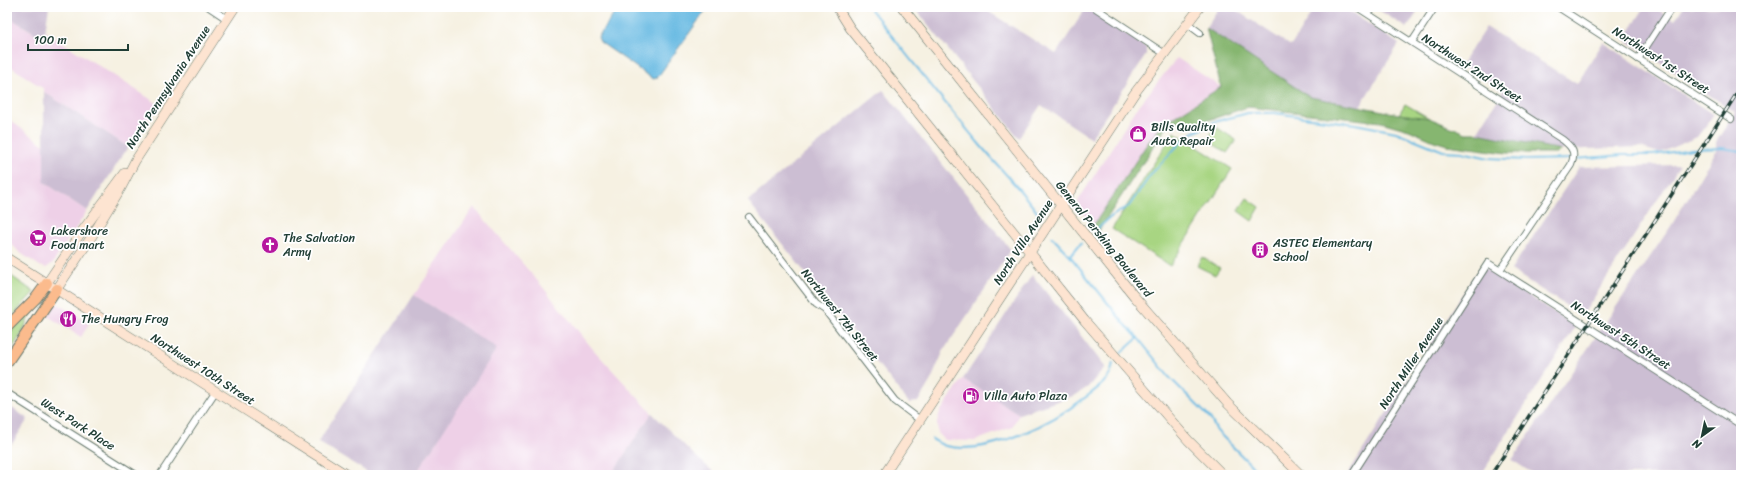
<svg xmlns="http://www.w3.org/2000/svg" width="1748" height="482" viewBox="0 0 1748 482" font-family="Sriracha,sans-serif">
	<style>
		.built { fill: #eed0e7 }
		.industrial { fill: #ccbed3 }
		.green { fill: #a8d582; stroke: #64895b }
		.forest { fill: #86b670; stroke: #527a52 }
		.water { fill: #66b9e2; stroke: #427b8b }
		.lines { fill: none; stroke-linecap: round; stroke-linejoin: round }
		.stream { stroke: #66b9e2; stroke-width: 2 }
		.minor-casing { stroke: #6a7c71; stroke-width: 8 }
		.secondary-casing { stroke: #6a7c71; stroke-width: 10 }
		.primary-casing { stroke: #6a7c71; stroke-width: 12 }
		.minor { stroke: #fff; stroke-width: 6 }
		.secondary { stroke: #fde4d1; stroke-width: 9 }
		.primary { stroke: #fbbb8d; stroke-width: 10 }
		.rail-casing { stroke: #1f3d34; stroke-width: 3.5 }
		.rail { stroke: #fff; stroke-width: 2; stroke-dasharray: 6; stroke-linecap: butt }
		.labels { text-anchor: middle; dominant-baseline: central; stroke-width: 3.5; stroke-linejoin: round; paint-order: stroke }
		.street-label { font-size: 12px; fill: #1f3d34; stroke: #fff }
		.poi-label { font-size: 12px; fill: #1f3d34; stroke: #fff; text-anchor: start }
	</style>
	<rect width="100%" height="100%" fill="#fff"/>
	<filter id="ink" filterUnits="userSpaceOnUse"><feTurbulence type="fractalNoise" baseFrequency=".025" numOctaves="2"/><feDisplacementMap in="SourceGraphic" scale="8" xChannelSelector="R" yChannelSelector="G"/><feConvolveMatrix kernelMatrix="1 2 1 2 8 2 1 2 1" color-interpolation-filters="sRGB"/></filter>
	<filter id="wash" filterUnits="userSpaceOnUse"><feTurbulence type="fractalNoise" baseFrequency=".012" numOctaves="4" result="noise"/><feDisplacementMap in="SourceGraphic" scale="16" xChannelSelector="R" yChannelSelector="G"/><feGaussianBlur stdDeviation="0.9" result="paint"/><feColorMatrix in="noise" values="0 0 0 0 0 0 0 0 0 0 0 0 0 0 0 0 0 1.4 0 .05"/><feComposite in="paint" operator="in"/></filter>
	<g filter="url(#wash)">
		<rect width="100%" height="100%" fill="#f6f1e2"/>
		<g class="built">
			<path d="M7 16 45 40V31L158 104 128 147 44 92V89L7 64Z"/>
			<path d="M1177 58 1221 87 1163 124 1147 144 1093 226 1081 211 1078 201 1137 108Z"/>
			<path d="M7 118 44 145V182L87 211 53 263 46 268 40 266 19 252 7 239Z"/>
			<path d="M474 207 541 285 592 348 652 413 611 475H415L496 348 414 295Z"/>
			<path d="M58 304 89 324 81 337 46 315 52 306Z"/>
			<path d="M963 379 1019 414 1012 427 975 441 945 440 938 433 937 422 940 412Z"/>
		</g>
		<g class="industrial">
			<path d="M7 7H49L45 31 46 40 7 16Z"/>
			<path d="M914 7H981L1056 54 1086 8 1146 47V55L1091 138 1041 105 1019 138Z"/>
			<path d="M1219 7H1231L1291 46 1315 7H1343L1399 44 1360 106 1310 97 1206 28Z"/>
			<path d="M1374 7H1421L1407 28Z"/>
			<path d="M1645 7H1653L1675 20 1683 7 1741 8V475H1535L1512 460 1671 226 1716 151V142L1735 112 1624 39Z"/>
			<path d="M1486 27 1577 84 1603 42 1714 115 1697 137 1659 153 1640 147 1561 150 1477 133 1503 91 1461 65Z"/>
			<path d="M883 90 1011 250 944 350 931 380 918 402 909 403 748 201Z"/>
			<path d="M44 92 128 147 87 211 44 182Z"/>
			<path d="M1680 165 1582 316 1511 270 1579 167Z"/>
			<path d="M1481 265 1576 326 1481 475H1347Z"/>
			<path d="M1032 275 1075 328 1105 367 1088 387 1076 395 1019 414 963 379Z"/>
			<path d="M414 295 497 348 415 475H372L318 442Z"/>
			<path d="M12 408 28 419 12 444 7 441V415Z"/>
			<path d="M652 413 692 453 717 475H611Z"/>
		</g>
		<g class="green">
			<path d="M1405 104 1429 118 1399 114Z"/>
			<path d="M1216 127 1236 140 1227 153 1207 140Z"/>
			<path d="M1174 132 1232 169 1170 266 1112 229Z"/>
			<path d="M1247 198 1260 207 1252 221 1238 211Z"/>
			<path d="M1202 257 1220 268 1215 275 1197 266Z"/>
			<path d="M7 273 34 292 7 322Z"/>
			<path d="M42 297 27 321 23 332 7 356V333Z"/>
		</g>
		<path class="forest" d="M1206 28 1310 97 1399 114 1429 118 1466 133H1477L1561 150 1558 153H1507L1447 145 1434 141 1409 130 1381 122 1248 107 1206 121 1184 125 1176 120 1167 126 1098 232 1093 226 1147 144 1163 124 1221 87Z"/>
		<path class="water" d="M619 7H708L657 78 653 79 600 42 598 37Z"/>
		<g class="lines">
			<g class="stream">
				<path d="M869 7C906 54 942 100 980 145 1001 170 1023 191 1041 218"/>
				<path d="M1575 159 1623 155H1653L1692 149 1722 148 1741 151"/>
				<path d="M1095 231 1112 216 1129 206 1152 173 1182 141 1194 132 1207 127 1214 122 1248 113H1275L1355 124 1396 132 1443 151 1462 152 1489 158 1526 160 1571 159"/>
				<path d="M1052 237 1070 256 1123 322 1138 338 1169 377 1210 418 1217 431 1261 475"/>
				<path d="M1070 256 1081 243"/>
				<path d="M1121 353 1138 338"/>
				<path d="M932 439C936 441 941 445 946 446 989 456 1052 423 1086 397 1094 391 1105 384 1110 374 1112 371 1112 366 1113 363"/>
			</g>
		</g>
	</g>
	<g filter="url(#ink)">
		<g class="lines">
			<g class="minor-casing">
				<g id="minor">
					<path d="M209 7 227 19"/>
					<path d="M1094 7 1165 54"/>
					<path d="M1357 7 1563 140C1573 148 1576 153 1571 165L1500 270"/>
					<path d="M1558 7 1731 119"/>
					<path d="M1188 24 1200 33"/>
					<path d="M1412 42 1435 7"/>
					<path d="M1638 59 1672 7"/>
					<path d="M749 217 816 304 825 310 895 401 920 420"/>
					<path d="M7 393 136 475"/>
					<path d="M160 475 215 392"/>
					<path d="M1352 475 1488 263 1741 425"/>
				</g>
			</g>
			<g class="secondary-casing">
				<g id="secondary">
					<path d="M837 7 850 28 1085 321 1188 440 1223 475"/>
					<path d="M902 7 1134 296 1228 404 1301 475"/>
					<path d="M7 258 347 475"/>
					<path d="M47 283 80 234 125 173"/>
					<path d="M57 289 92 236 121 188 135 161 235 7"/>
					<path d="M884 475 1134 94 1200 7"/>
				</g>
			</g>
			<g class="primary-casing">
				<g id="primary">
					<path d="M7 327 36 298 47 283"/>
					<path d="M7 362 57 289"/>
				</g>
			</g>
			<use href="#minor" class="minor"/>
			<use href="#secondary" class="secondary"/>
			<use href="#primary" class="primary"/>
			<g class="rail-casing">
				<g id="rail">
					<path d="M318 7V8"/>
					<path d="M1491 475 1741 87"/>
				</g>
			</g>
			<use href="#rail" class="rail"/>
		</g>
	</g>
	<defs>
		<g id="shop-disc" transform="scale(0.9)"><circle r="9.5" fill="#b5179e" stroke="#fff"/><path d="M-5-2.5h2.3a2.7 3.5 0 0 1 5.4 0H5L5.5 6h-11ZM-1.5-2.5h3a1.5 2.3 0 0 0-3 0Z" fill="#fff"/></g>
		<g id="supermarket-disc" transform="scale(0.9)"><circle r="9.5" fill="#b5179e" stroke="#fff"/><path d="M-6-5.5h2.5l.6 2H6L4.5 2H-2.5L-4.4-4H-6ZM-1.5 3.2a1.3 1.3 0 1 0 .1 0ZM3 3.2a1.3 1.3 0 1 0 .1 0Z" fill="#fff"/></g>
		<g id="church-disc" transform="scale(0.9)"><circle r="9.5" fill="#b5179e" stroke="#fff"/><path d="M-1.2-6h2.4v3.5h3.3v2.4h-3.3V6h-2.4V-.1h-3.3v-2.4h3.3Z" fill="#fff"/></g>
		<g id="building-disc" transform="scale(0.9)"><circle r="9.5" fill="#b5179e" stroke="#fff"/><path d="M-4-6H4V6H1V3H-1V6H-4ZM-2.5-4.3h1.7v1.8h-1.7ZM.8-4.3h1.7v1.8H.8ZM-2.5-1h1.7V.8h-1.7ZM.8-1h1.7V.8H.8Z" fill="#fff"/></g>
		<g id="restaurant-disc" transform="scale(0.9)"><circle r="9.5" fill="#b5179e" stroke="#fff"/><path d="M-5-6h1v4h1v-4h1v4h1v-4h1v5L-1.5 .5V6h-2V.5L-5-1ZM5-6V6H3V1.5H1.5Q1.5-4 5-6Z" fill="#fff"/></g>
		<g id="fuel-disc" transform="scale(0.9)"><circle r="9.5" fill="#b5179e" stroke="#fff"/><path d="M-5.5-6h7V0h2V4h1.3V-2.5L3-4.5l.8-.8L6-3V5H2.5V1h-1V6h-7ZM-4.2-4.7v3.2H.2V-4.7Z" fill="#fff"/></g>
	</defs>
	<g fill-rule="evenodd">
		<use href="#shop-disc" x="1138" y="134"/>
		<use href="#supermarket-disc" x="38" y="238"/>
		<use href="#church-disc" x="270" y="245"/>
		<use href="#building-disc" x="1260" y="250"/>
		<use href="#restaurant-disc" x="68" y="319"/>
		<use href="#fuel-disc" x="971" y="396"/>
	</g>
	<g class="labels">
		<g class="street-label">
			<text transform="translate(1661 60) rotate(33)">Northwest 1st Street</text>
			<text transform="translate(1472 68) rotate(33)">Northwest 2nd Street</text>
			<text transform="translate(168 87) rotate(-57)">North Pennsylvania Avenue</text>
			<text transform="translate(1104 239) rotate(51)">General Pershing Boulevard</text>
			<text transform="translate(1023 242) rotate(-57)">North Villa Avenue</text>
			<text transform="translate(840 315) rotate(51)">Northwest 7th Street</text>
			<text transform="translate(1621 335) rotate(33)">Northwest 5th Street</text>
			<text transform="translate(1411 363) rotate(-57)">North Miller Avenue</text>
			<text transform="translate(203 369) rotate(33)">Northwest 10th Street</text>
			<text transform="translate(78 424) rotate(33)">West Park Place</text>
		</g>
		<g class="poi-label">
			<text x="1151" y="127">Bills Quality<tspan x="1151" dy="14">Auto Repair</tspan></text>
			<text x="51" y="231">Lakershore<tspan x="51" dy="14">Food mart</tspan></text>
			<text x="283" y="238">The Salvation<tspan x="283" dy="14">Army</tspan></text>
			<text x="1273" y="243">ASTEC Elementary<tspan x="1273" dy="14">School</tspan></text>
			<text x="81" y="319">The Hungry Frog</text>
			<text x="984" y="396">Villa Auto Plaza</text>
		</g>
	</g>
	<rect width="1748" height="482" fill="none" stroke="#fff" stroke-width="24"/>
	<g transform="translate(1702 436) rotate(213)" stroke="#ffffff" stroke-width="3" paint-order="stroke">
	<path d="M0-3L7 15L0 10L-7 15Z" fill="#1f3d34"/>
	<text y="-6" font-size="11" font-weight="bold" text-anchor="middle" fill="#1f3d34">N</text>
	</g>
	<path d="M28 44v6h100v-6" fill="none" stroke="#1f3d34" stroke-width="2"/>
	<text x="34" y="44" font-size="12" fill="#1f3d34" stroke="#ffffff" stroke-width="3" paint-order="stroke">100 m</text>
</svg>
